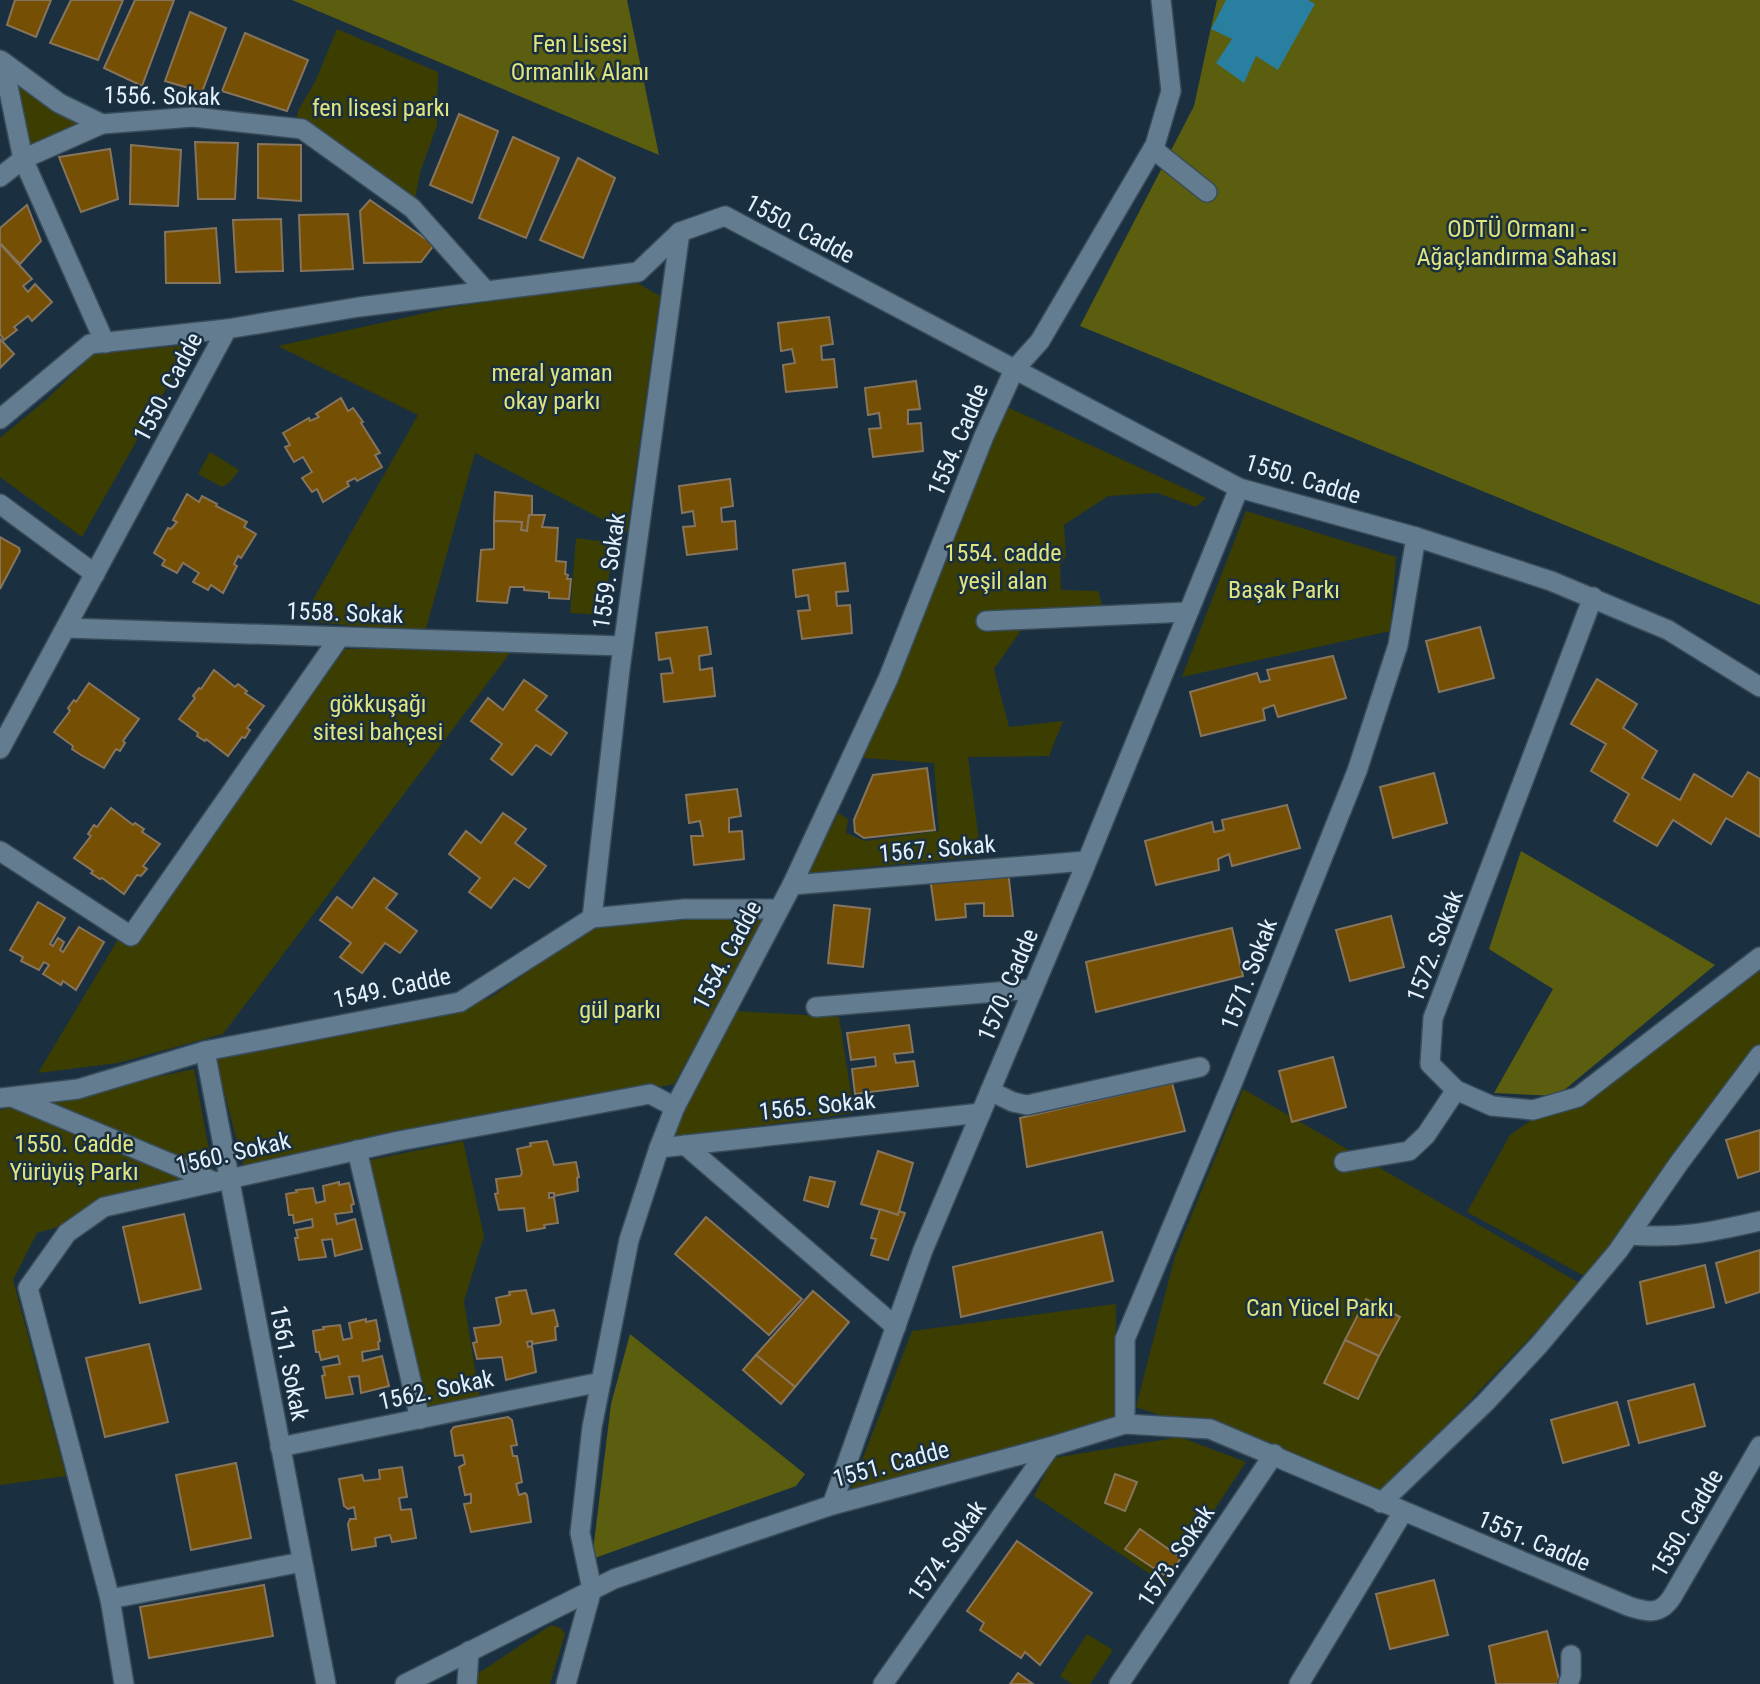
<svg xmlns="http://www.w3.org/2000/svg" width="1760" height="1684" viewBox="0 0 1760 1684" font-family="'Roboto Condensed',sans-serif">
	<style>
		.green { fill: #3c3d01 }
		.forest { fill: #5b5d0f }
		.water { fill: #297fa0 }
		.building { fill: #754f04; stroke: #86755c; stroke-width: 2 }
		.lines { fill: none; stroke-linecap: round; stroke-linejoin: round }
		.minor-casing { stroke: #394c5a; stroke-width: 22 }
		.minor { stroke: #637c90; stroke-width: 19 }
		.labels { text-anchor: middle; dominant-baseline: central; stroke-width: 5; stroke-linejoin: round; paint-order: stroke }
		.park-label { font-size: 24px; fill: #e0e47f; stroke: #1a3041 }
		.street-label { font-size: 24px; fill: #e4f1fc; stroke: #1a3041 }
	</style>
	<rect width="100%" height="100%" fill="#1a3041"/>
	<g class="green">
		<path d="M337 29 438 72 437 125 420 173 415 199 296 120 299 109 315 82Z"/>
		<path d="M12 78 83 125 30 150Z"/>
		<path d="M634 281 660 296 627 532 475 453 425 632 301 621 418 415 278 346 452 307Z"/>
		<path d="M191 345 82 537 0 477V438L47 399 93 354Z"/>
		<path d="M1007 407 1206 498 1196 507 1157 493 1108 496 1064 525 1066 556 1060 565 1061 590 1098 591 1105 616 1026 619 1020 632 994 669 1009 727 1063 721 1049 756 968 757 981 856 809 873 838 813 848 819 846 833 865 841 939 831 934 763 863 758C913 641 957 523 1007 407Z"/>
		<path d="M210 452 239 470 230 482 222 487 198 474Z"/>
		<path d="M1246 511 1396 557 1390 631 1182 677Z"/>
		<path d="M576 538 614 543 603 615 570 613Z"/>
		<path d="M514 648 223 1034 118 1063 38 1073 119 938 135 942 345 649Z"/>
		<path d="M608 916 764 920 674 1084 244 1168 215 1057 406 1020 490 998Z"/>
		<path d="M1760 961V1045L1588 1278 1467 1212 1510 1135Z"/>
		<path d="M736 1011 839 1017 854 1113 669 1138Z"/>
		<path d="M194 1069 215 1182 37 1233 13 1280 66 1476 0 1485V1110Z"/>
		<path d="M1243 1089 1581 1284 1384 1491 1136 1407 1175 1256Z"/>
		<path d="M463 1141 484 1236 464 1301 481 1406 423 1418 370 1160Z"/>
		<path d="M1116 1304 1115 1418 849 1494 912 1331Z"/>
		<path d="M1180 1437 1246 1462 1165 1584 1034 1496 1053 1458Z"/>
		<path d="M551 1625 561 1628 565 1634 550 1684H469L471 1678Z"/>
		<path d="M1087 1634 1113 1650 1090 1684H1072L1060 1676Z"/>
	</g>
	<g class="forest">
		<path d="M292 0H627L659 155Z"/>
		<path d="M1217 0H1760V605L1080 326 1194 106Z"/>
		<path d="M1521 851 1715 965 1557 1096 1494 1093 1553 989 1489 949Z"/>
		<path d="M630 1334 805 1474 796 1486 592 1559 611 1404Z"/>
	</g>
	<path class="water" d="M1226 0H1308L1315 4 1278 70 1256 56 1244 83 1216 63 1232 39 1211 29Z"/>
	<g class="building">
		<path d="M15 0H51L36 37 7 25Z"/>
		<path d="M71 0H123L98 60 50 43Z"/>
		<path d="M135 0H174L142 86 104 68Z"/>
		<path d="M190 12 226 28 202 92 165 81Z"/>
		<path d="M245 33 308 60 287 111 222 91Z"/>
		<path d="M459 114 498 131 472 203 430 185Z"/>
		<path d="M513 137 559 158 526 238 479 218Z"/>
		<path d="M195 142 238 143 235 199H198Z"/>
		<path d="M258 144 301 145V201L258 198Z"/>
		<path d="M131 145 181 150 178 206 130 204Z"/>
		<path d="M110 149 118 199 81 212 59 157Z"/>
		<path d="M578 158 615 178 583 258 540 240Z"/>
		<path d="M370 200 434 245 421 262 364 263 360 211Z"/>
		<path d="M27 205 41 241 20 264 0 243V228Z"/>
		<path d="M348 214 353 269 301 271 299 215Z"/>
		<path d="M281 219 283 271 236 272 233 220Z"/>
		<path d="M216 228 220 283H166L165 232Z"/>
		<path d="M0 244 32 279 23 286 28 292 35 284 52 302 32 321 28 316 14 327 17 330 4 340 0 334Z"/>
		<path d="M829 317 833 344 821 346 822 360 834 359 837 387 786 392 783 365 795 363 792 349 781 351 778 323Z"/>
		<path d="M0 339 14 354 0 368Z"/>
		<path d="M916 381 920 409 908 410V424L921 423 923 451 873 457 869 429 881 428 879 413 868 415 865 388Z"/>
		<path d="M341 398 348 411 353 408 363 422 361 423 380 453 375 455 382 467 357 481 355 478 347 482 349 486 323 502 317 489 312 492 302 478 312 472 303 457 294 462 285 447 290 445 283 433 309 418 310 421 319 417 316 414Z"/>
		<path d="M730 479 733 506 721 508 722 522 735 521 737 549 687 555 683 527 695 526 693 511 682 513 679 486Z"/>
		<path d="M495 492 532 496V515H529L527 531 521 530 522 522 494 521Z"/>
		<path d="M187 494 199 502 202 496 217 504 216 506 247 522 244 527 256 534 241 558 238 556 234 564 237 566 223 593 211 585 208 590 193 582 199 573 183 563 177 573 162 565 165 560 154 553 168 528 171 529 177 522 173 520Z"/>
		<path d="M529 515H545L542 527 558 528 556 561 566 562 565 574 568 575 567 579H571L569 599 549 598V592L524 590V587H510L507 603 477 601 481 550 494 549V521L522 522 521 530 527 531Z"/>
		<path d="M0 537 19 548 20 551 0 589Z"/>
		<path d="M845 563 848 591 836 592 837 606 850 605 852 633 802 639 798 611 810 610 808 595 796 597 793 570Z"/>
		<path d="M707 627 711 654 699 656 700 670 712 668 715 696 664 702 661 674 673 673 670 658 659 660 656 633Z"/>
		<path d="M1480 627 1494 678 1439 692 1426 641Z"/>
		<path d="M1333 656 1346 698 1278 717 1274 705 1263 709 1265 720 1201 736 1190 692 1257 673 1260 682 1270 680 1267 670Z"/>
		<path d="M214 670 235 687 238 684 247 691 245 693 264 706 247 728 250 730 245 738 242 737 228 756 206 739 205 741 197 736 198 733 179 719 195 698 193 696 199 688 201 689Z"/>
		<path d="M1597 679 1637 704 1623 728 1657 751 1642 778 1680 800 1694 774 1732 797 1748 772 1760 779V837L1726 818 1711 844 1673 820 1657 846 1614 821 1629 794 1591 771 1606 744 1571 724Z"/>
		<path d="M524 680 547 696 536 710 567 733 551 755 536 745 512 775 491 759 502 744 471 721 488 698 503 710Z"/>
		<path d="M89 683 139 719 123 741 125 743 120 751 116 749 104 768 81 755 72 749 73 746 54 732 70 711 68 708 74 700 76 702Z"/>
		<path d="M927 768 935 830 864 838 855 832 854 820 873 775Z"/>
		<path d="M1434 773 1447 823 1393 838 1380 787Z"/>
		<path d="M737 789 741 816 729 818V832L742 831 744 859 694 865 691 836H703L700 821 689 823 686 795Z"/>
		<path d="M1287 805 1300 848 1232 866 1229 854 1218 859 1219 870 1156 885 1145 841 1212 822 1214 832 1224 830 1222 820Z"/>
		<path d="M111 808 133 825 135 823 144 829 142 832 160 844 143 866 147 869 141 876 137 875 124 894 102 878 100 879 91 873 93 871 74 858 91 836 88 834 94 825 97 827Z"/>
		<path d="M503 813 526 829 515 843 546 866 529 888 514 878 491 908 469 892 480 878 449 854 466 831 481 843Z"/>
		<path d="M1008 870 1013 916H984V903L965 904 966 917 936 920 930 878Z"/>
		<path d="M374 878 397 894 386 908 417 931 400 953 385 943 362 973 340 957 351 943 320 920 337 897 352 908Z"/>
		<path d="M38 902 65 918 50 944 53 946 58 938 64 942 60 950 63 952 79 927 104 942 76 990 63 981 61 985 43 974 49 965 44 962 39 970 21 961 23 957 10 950Z"/>
		<path d="M834 905 870 909 863 967 828 963Z"/>
		<path d="M1391 916 1404 967 1350 981 1336 930Z"/>
		<path d="M1232 928 1243 976 1096 1012 1086 962Z"/>
		<path d="M909 1025 913 1052 894 1054 896 1063 914 1061 918 1086 855 1094 852 1069 876 1066 875 1057 851 1060 847 1033Z"/>
		<path d="M1333 1057 1346 1107 1292 1122 1279 1071Z"/>
		<path d="M1172 1083 1185 1131 1027 1167 1020 1118Z"/>
		<path d="M1760 1130V1171L1738 1178 1726 1140Z"/>
		<path d="M547 1141 554 1165 576 1162 579 1177 577 1178 578 1191 554 1196V1193H549V1198L554 1197 558 1223 544 1225 545 1228 527 1231 524 1208 499 1210 495 1194 498 1193 496 1179 520 1176 522 1173 517 1149 531 1146 530 1143Z"/>
		<path d="M878 1151 913 1163 898 1215 861 1204Z"/>
		<path d="M810 1177 835 1182 828 1207 804 1200Z"/>
		<path d="M339 1182V1185L349 1183 354 1204 351 1205 352 1212 335 1214 337 1224 355 1219 362 1249 335 1256 332 1239 322 1240 326 1257 299 1260 295 1238H298L296 1230 313 1227 312 1219 294 1223 293 1215H289L286 1194 297 1192 296 1190 313 1188 316 1203 325 1201 323 1186Z"/>
		<path d="M880 1209 898 1215 899 1211 905 1213 888 1260 871 1255 876 1239 871 1238Z"/>
		<path d="M184 1214 201 1289 140 1303 123 1227Z"/>
		<path d="M706 1217 802 1299 769 1335 675 1254Z"/>
		<path d="M1102 1232 1113 1281 961 1317 953 1267Z"/>
		<path d="M1760 1250V1292L1726 1303 1716 1263Z"/>
		<path d="M1705 1265 1714 1307 1647 1324 1640 1282Z"/>
		<path d="M526 1290 532 1314 554 1310 558 1326 555 1327 556 1340 532 1344V1341L527 1342 528 1347 532 1346 536 1372 506 1380 502 1357 477 1359 473 1343 477 1342 474 1328 499 1325 501 1322 496 1298 510 1295 509 1292Z"/>
		<path d="M813 1291 849 1322 795 1387 756 1355Z"/>
		<path d="M1366 1299 1400 1317 1379 1356 1345 1340Z"/>
		<path d="M366 1319V1322L376 1320 380 1341 378 1342 379 1349 362 1352 363 1361 382 1356 389 1386 361 1393 359 1376 349 1377 353 1394 326 1398 322 1376 325 1375 323 1367 340 1364 338 1356 321 1360 319 1352H316L313 1331 324 1329 323 1327 340 1325 343 1340 352 1338 349 1323Z"/>
		<path d="M1345 1340 1379 1356 1358 1399 1324 1383Z"/>
		<path d="M149 1344 168 1422 105 1437 86 1358Z"/>
		<path d="M756 1355 795 1387 781 1404 743 1370Z"/>
		<path d="M1694 1384 1705 1426 1639 1443 1628 1401Z"/>
		<path d="M1617 1402 1629 1445 1563 1463 1551 1420Z"/>
		<path d="M508 1417 512 1420 517 1445 511 1446 513 1456H517L522 1482 516 1484 519 1495 525 1493 527 1495 531 1522 471 1532 464 1504 471 1503V1494L465 1495 459 1467 465 1464 463 1455 455 1456 451 1431 454 1427Z"/>
		<path d="M236 1463 251 1538 191 1550 176 1475Z"/>
		<path d="M402 1467 407 1497 399 1498 401 1510 411 1509 416 1538 392 1542 390 1535 375 1538 376 1546 352 1550 348 1524 350 1519H356L354 1507 348 1509 344 1506 339 1479 362 1475 364 1481 380 1479 379 1470Z"/>
		<path d="M1115 1474 1137 1482 1125 1511 1105 1503Z"/>
		<path d="M1140 1529 1181 1558 1167 1577 1125 1549Z"/>
		<path d="M1017 1541 1092 1593 1040 1665 1025 1652 1021 1658 980 1630 984 1623 967 1611Z"/>
		<path d="M1434 1580 1448 1635 1390 1649 1376 1594Z"/>
		<path d="M264 1585 273 1636 149 1658 140 1607Z"/>
		<path d="M1547 1631 1560 1684H1496L1489 1646Z"/>
		<path d="M1018 1673 1033 1684H1010Z"/>
	</g>
	<g class="lines">
		<g class="minor-casing">
			<g id="minor">
				<path d="M0 60 3 62 23 159 105 343"/>
				<path d="M3 62 59 103 102 124 193 117 302 129 412 208 486 291"/>
				<path d="M1153 149 1207 192"/>
				<path d="M0 177 23 159 102 124"/>
				<path d="M0 419 90 344 227 329"/>
				<path d="M0 504 95 574"/>
				<path d="M1593 597 1433 1018 1430 1064 1456 1090 1492 1106 1533 1110 1578 1097 1760 957"/>
				<path d="M986 621 1187 612"/>
				<path d="M66 628 623 646"/>
				<path d="M0 749 227 329 359 307 638 272 680 232 725 216 1239 488 1416 537 1551 581 1668 630 1760 687"/>
				<path d="M0 851 131 936 339 638"/>
				<path d="M792 885 1086 861"/>
				<path d="M592 918 620 669 680 232"/>
				<path d="M816 1007 1033 989"/>
				<path d="M205 1051 326 1684"/>
				<path d="M990 1091 1013 1102 1027 1105 1200 1067"/>
				<path d="M12 1097 215 1182"/>
				<path d="M0 1098 78 1089 205 1051 460 1002 592 918 684 909H779"/>
				<path d="M685 1145 896 1327"/>
				<path d="M659 1148 981 1113"/>
				<path d="M357 1150 420 1419"/>
				<path d="M1344 1162 1409 1151 1426 1135 1456 1090"/>
				<path d="M1629 1235C1679 1239 1712 1232 1760 1221"/>
				<path d="M1125 1424V1339L1234 1079 1357 771 1398 645 1416 537"/>
				<path d="M280 1447 601 1382"/>
				<path d="M1381 1503 1485 1403 1539 1345 1618 1251 1679 1163 1760 1055"/>
				<path d="M832 1505 923 1250 1083 871 1239 488"/>
				<path d="M110 1599 302 1562"/>
				<path d="M124 1684 110 1599 28 1288 67 1233 104 1207 399 1141 650 1094 675 1107"/>
				<path d="M405 1684 614 1579 832 1505 1050 1447 1125 1424 1210 1429 1628 1606C1646 1612 1660 1616 1672 1597L1760 1446"/>
				<path d="M467 1684 469 1651"/>
				<path d="M566 1684 592 1589 580 1533 592 1427 629 1240 659 1148 675 1107 792 885 888 679 984 436 1014 370 1040 341 1155 145 1171 91 1161 0"/>
				<path d="M883 1684 1050 1447"/>
				<path d="M1119 1684 1274 1454"/>
				<path d="M1299 1684 1403 1512"/>
				<path d="M1568 1684 1571 1676V1655"/>
			</g>
		</g>
		<use href="#minor" class="minor"/>
	</g>
	<g class="labels">
		<g class="park-label">
			<text x="580" y="44">Fen Lisesi<tspan x="580" dy="28">Ormanlık Alanı</tspan></text>
			<text x="381" y="108">fen lisesi parkı</text>
			<text x="1517" y="229">ODTÜ Ormanı -<tspan x="1517" dy="28">Ağaçlandırma Sahası</tspan></text>
			<text x="552" y="373">meral yaman<tspan x="552" dy="28">okay parkı</tspan></text>
			<text x="1003" y="553">1554. cadde<tspan x="1003" dy="28">yeşil alan</tspan></text>
			<text x="1284" y="590">Başak Parkı</text>
			<text x="378" y="704">gökkuşağı<tspan x="378" dy="28">sitesi bahçesi</tspan></text>
			<text x="620" y="1010">gül parkı</text>
			<text x="74" y="1144">1550. Cadde<tspan x="74" dy="28">Yürüyüş Parkı</tspan></text>
			<text x="1320" y="1308">Can Yücel Parkı</text>
		</g>
		<g class="street-label">
			<text transform="translate(162 96) rotate(1)">1556. Sokak</text>
			<text transform="translate(800 229) rotate(28)">1550. Cadde</text>
			<text transform="translate(168 387) rotate(-62)">1550. Cadde</text>
			<text transform="translate(958 440) rotate(-67)">1554. Cadde</text>
			<text transform="translate(1303 479) rotate(17)">1550. Cadde</text>
			<text transform="translate(609 571) rotate(-82)">1559. Sokak</text>
			<text transform="translate(345 613) rotate(2)">1558. Sokak</text>
			<text transform="translate(937 849) rotate(-5)">1567. Sokak</text>
			<text transform="translate(1435 946) rotate(-69)">1572. Sokak</text>
			<text transform="translate(727 955) rotate(-62)">1554. Cadde</text>
			<text transform="translate(1249 974) rotate(-69)">1571. Sokak</text>
			<text transform="translate(1008 985) rotate(-67)">1570. Cadde</text>
			<text transform="translate(392 988) rotate(-12)">1549. Cadde</text>
			<text transform="translate(817 1106) rotate(-6)">1565. Sokak</text>
			<text transform="translate(233 1153) rotate(-13)">1560. Sokak</text>
			<text transform="translate(289 1363) rotate(79)">1561. Sokak</text>
			<text transform="translate(436 1390) rotate(-12)">1562. Sokak</text>
			<text transform="translate(891 1464) rotate(-15)">1551. Cadde</text>
			<text transform="translate(1687 1523) rotate(-60)">1550. Cadde</text>
			<text transform="translate(1534 1541) rotate(23)">1551. Cadde</text>
			<text transform="translate(947 1551) rotate(-55)">1574. Sokak</text>
			<text transform="translate(1176 1556) rotate(-56)">1573. Sokak</text>
		</g>
	</g>
</svg>
